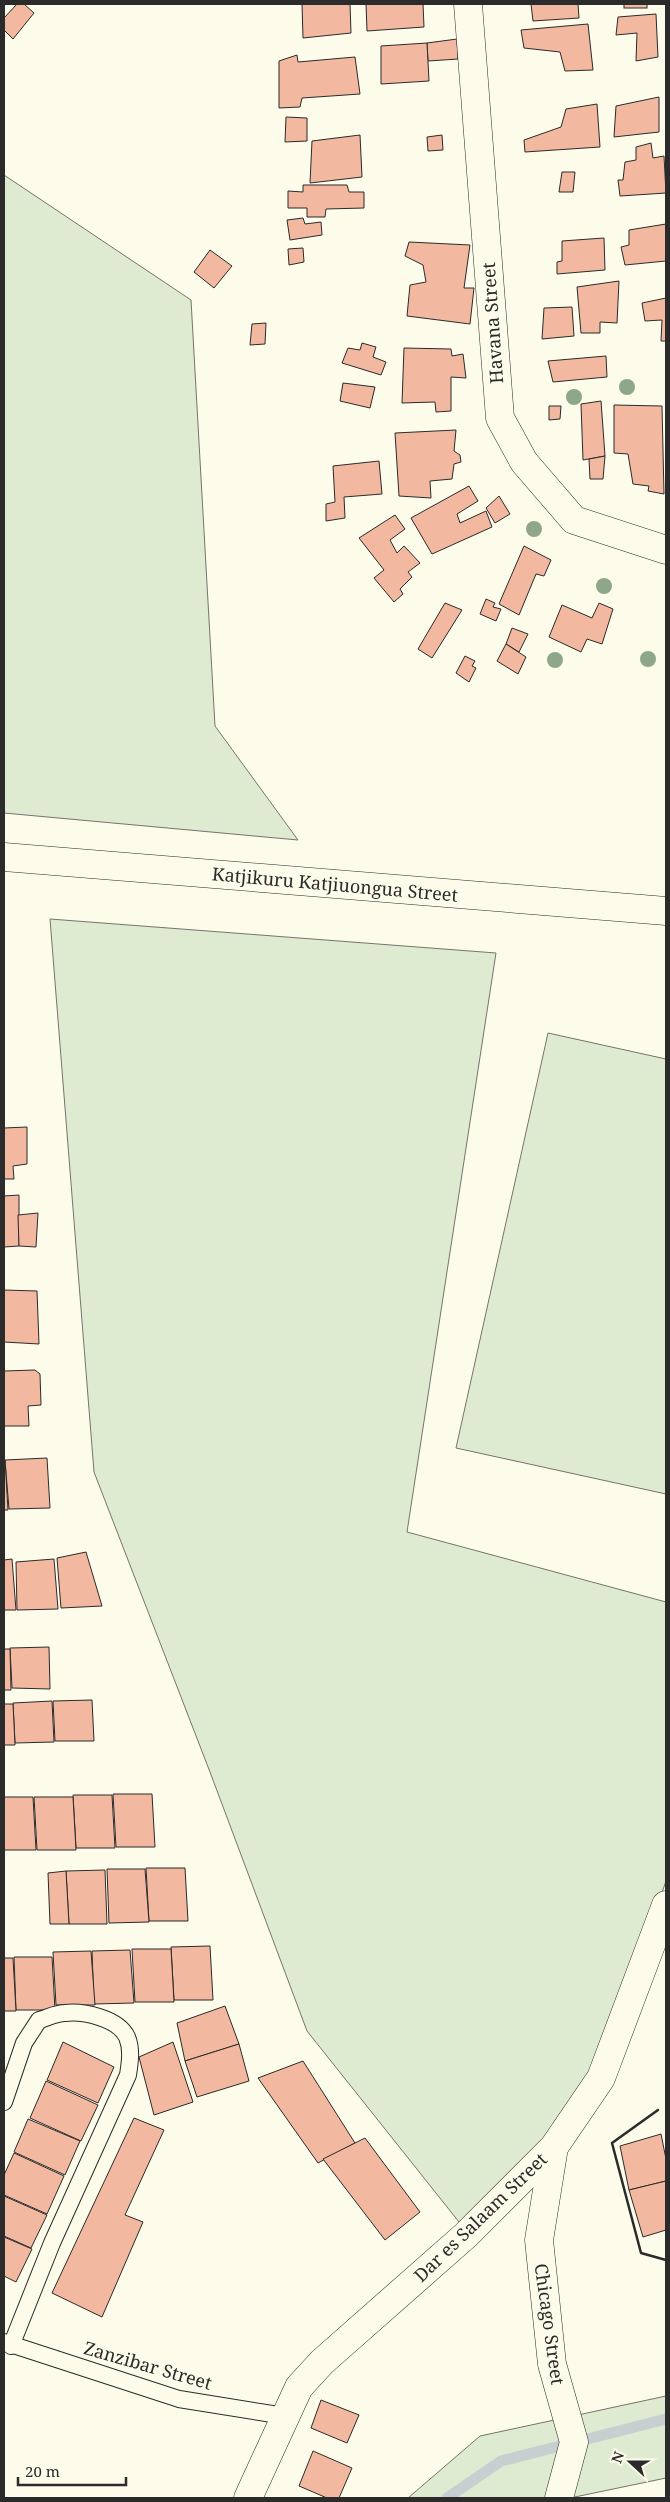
<svg xmlns="http://www.w3.org/2000/svg" width="670" height="2502" viewBox="0 0 670 2502" font-family="'Noto Serif',serif">
	<style>
		.green { fill: #deebd1; stroke: #74746e }
		.lines { fill: none; stroke-linecap: round; stroke-linejoin: round }
		.stream { stroke: #c7d0d0; stroke-width: 11 }
		.building { fill: #f2b8a0; stroke: #2b2b2b }
		.lane-casing { stroke: #2b2b2b; stroke-width: 18 }
		.street-casing { stroke: #2b2b2b; stroke-width: 29 }
		.secondary-casing { stroke: #2b2b2b; stroke-width: 29 }
		.lane { stroke: #fdfbea; stroke-width: 16 }
		.street { stroke: #fdfbea; stroke-width: 28 }
		.secondary { stroke: #fdfbea; stroke-width: 28 }
		.wall { stroke: #2b2b2b; stroke-width: 2.5 }
		.tree { fill: #8ea78a }
		.labels { text-anchor: middle; dominant-baseline: central; stroke-width: 4; stroke-linejoin: round; paint-order: stroke }
		.street-label { font-size: 18px; fill: #2b2b2b; stroke: #fdfbea }
	</style>
	<rect width="100%" height="100%" fill="#fdfbea"/>
	<g class="green">
		<path d="M4 175 191 300 215 726 298 840 4 813Z"/>
		<path d="M50 919 496 953 407 1532 666 1602V1881L617 2021 555 2139 463 2227 307 2031 210 1772 94 1472Z"/>
		<path d="M548 1033 666 1059V1494L456 1448Z"/>
		<path d="M666 2396V2478L570 2498H408L480 2436Z"/>
	</g>
	<g class="lines">
		<path class="stream" d="M447 2498 501 2461 666 2419"/>
	</g>
	<g class="building">
		<path d="M17 4H24L34 13 13 39 4 30V18Z"/>
		<path d="M302 4H350L351 33 303 38Z"/>
		<path d="M366 4H423L424 27 367 31Z"/>
		<path d="M531 4H578L579 18 533 21Z"/>
		<rect x="624" y="4" width="23" height="4"/>
		<path d="M656 14 658 57 636 61 637 33 616 35 618 17Z"/>
		<path d="M588 24 593 70 565 71 560 52 524 48 521 30Z"/>
		<path d="M457 39 458 59 428 61 427 43Z"/>
		<path d="M427 43 429 81 381 84V46Z"/>
		<path d="M297 55 298 62 355 57 360 94 302 98 300 107 279 108V61Z"/>
		<path d="M659 97V132L614 137 616 106Z"/>
		<path d="M597 104 600 147 525 152 524 140 561 127 566 109Z"/>
		<path d="M286 117 307 118V141L285 142Z"/>
		<path d="M360 135 362 177 310 183 312 141Z"/>
		<path d="M442 135 443 150 428 151 427 137Z"/>
		<path d="M651 143 653 158 664 156 666 193 620 196 618 180H623L625 162 636 160V147Z"/>
		<path d="M562 172H575L573 192H559Z"/>
		<path d="M303 185H347L349 192H364V208L326 209 325 217H307V208H288V191L303 192Z"/>
		<path d="M303 218 305 224 321 222 322 235 290 240 287 220Z"/>
		<path d="M666 224V261L625 265 621 247 629 245V230Z"/>
		<path d="M604 238 605 270 557 274V262L562 261V241Z"/>
		<path d="M409 242 470 245 464 288H474L470 324 407 316 410 285 426 282 423 265 405 256Z"/>
		<path d="M303 248 304 262 289 265 288 249Z"/>
		<path d="M210 250 232 266 214 288 194 272Z"/>
		<path d="M619 281 617 323 600 322V333H581L577 287Z"/>
		<path d="M666 298V341H661L662 320 645 321 642 303Z"/>
		<path d="M572 307 574 336 542 339 544 308Z"/>
		<path d="M266 323 265 344 250 345 252 324Z"/>
		<path d="M362 343 376 347 373 357 386 362 381 375 342 363 348 348 360 350Z"/>
		<path d="M404 348 451 349 452 356 463 354 466 378 451 377V411L436 412 435 402 402 403Z"/>
		<path d="M606 356 607 377 553 382 548 361Z"/>
		<path d="M343 383 375 387 370 408 340 401Z"/>
		<path d="M601 401 605 456 583 460 581 404Z"/>
		<path d="M614 405 662 406 664 494 648 491 649 486 633 484 628 454 614 453Z"/>
		<path d="M549 406H561L560 419 549 420Z"/>
		<path d="M456 430 454 451 460 455 461 462 454 464 452 479 430 481 431 498 399 496 395 433Z"/>
		<path d="M605 456 603 479H590L589 459Z"/>
		<path d="M379 461 382 494 344 497 345 518 326 521V504L335 502 333 466Z"/>
		<path d="M469 486 478 501 457 514 460 523 486 511 492 527 432 554 411 518Z"/>
		<path d="M499 496 510 514 495 523 486 508Z"/>
		<path d="M395 515 405 529 390 540 397 553 404 546 420 563 408 572 412 577 400 589 403 594 394 602 374 578 384 570 359 538Z"/>
		<path d="M524 546 551 560 544 576 536 574 519 615 499 604Z"/>
		<path d="M486 599 495 603 493 607 501 609 496 621 480 614Z"/>
		<path d="M445 603 462 610 432 658 418 649Z"/>
		<path d="M599 603 613 609 602 644 587 639 581 652 549 637 562 605 592 618Z"/>
		<path d="M512 628 528 634 519 652 506 644Z"/>
		<path d="M506 644 526 657 518 674 497 661Z"/>
		<path d="M465 656 475 661 472 666 476 668 469 682 456 673Z"/>
		<path d="M27 1127V1164L13 1166 14 1179H4V1128Z"/>
		<path d="M19 1195V1246L4 1247V1196Z"/>
		<path d="M38 1213 36 1247 19 1246 18 1215Z"/>
		<path d="M4 1290 37 1291 39 1344 4 1342Z"/>
		<path d="M35 1370 40 1374 41 1405 28 1406 29 1426H4V1371Z"/>
		<path d="M47 1458 50 1508 9 1509 5 1460Z"/>
		<path d="M4 1460H5L8 1510H4Z"/>
		<path d="M86 1552 102 1606 61 1608 57 1558Z"/>
		<path d="M12 1559 16 1610H4V1560Z"/>
		<path d="M54 1559 58 1609 17 1610 16 1562Z"/>
		<path d="M49 1647 50 1689 12 1688 10 1648Z"/>
		<path d="M4 1649H10L11 1690H4Z"/>
		<path d="M92 1700 94 1741H55L53 1701Z"/>
		<path d="M52 1701 54 1742 15 1743 13 1703Z"/>
		<path d="M4 1704H13L15 1745H4Z"/>
		<path d="M113 1794H152L155 1847H116Z"/>
		<path d="M73 1795H112L115 1848H76Z"/>
		<path d="M4 1797H33L36 1850H4Z"/>
		<path d="M34 1797H73L76 1850H37Z"/>
		<path d="M146 1868H185L188 1921H149Z"/>
		<path d="M107 1869H145L149 1922 109 1923Z"/>
		<path d="M105 1870 107 1924H69L66 1871Z"/>
		<path d="M66 1871 69 1924H50L48 1873Z"/>
		<path d="M210 1946 213 2000H174L171 1947Z"/>
		<path d="M132 1949H171L174 2002H135Z"/>
		<path d="M130 1950 134 2003 94 2004 92 1951Z"/>
		<path d="M91 1951 95 2005H56L53 1952Z"/>
		<path d="M14 1957H52L55 2010H16Z"/>
		<path d="M4 1958H13L16 2011H4Z"/>
		<path d="M225 2006 239 2044 185 2061 177 2023Z"/>
		<path d="M63 2042 114 2067 98 2103 47 2080Z"/>
		<path d="M173 2042 193 2102 154 2115 139 2057Z"/>
		<path d="M239 2044 249 2081 197 2097 185 2061Z"/>
		<path d="M303 2061 355 2143 318 2163 258 2078Z"/>
		<path d="M46 2081 98 2105 81 2141 30 2118Z"/>
		<path d="M134 2118 164 2130 125 2215 143 2222 102 2317 52 2293Z"/>
		<path d="M28 2119 80 2141 65 2175 14 2152Z"/>
		<path d="M661 2134 666 2159V2181L629 2190 620 2146Z"/>
		<path d="M365 2138 420 2212 385 2240 323 2159Z"/>
		<path d="M14 2153 64 2176 47 2214 4 2195V2175Z"/>
		<path d="M666 2181V2230L643 2237 629 2190Z"/>
		<path d="M4 2196 47 2215 31 2248 4 2236Z"/>
		<path d="M4 2237 32 2249 16 2282 4 2276Z"/>
		<path d="M321 2400 359 2415 347 2443 311 2428Z"/>
		<path d="M313 2451 352 2468 339 2498H327L299 2486Z"/>
	</g>
	<g class="lines">
		<g class="lane-casing">
			<g id="lane">
				<path d="M4 2102 24 2043 39 2020C47 2018 56 2013 65 2013 83 2011 118 2018 127 2037 132 2049 130 2062 128 2075L52 2243 11 2346"/>
				<path d="M4 2342 179 2399 285 2416"/>
			</g>
		</g>
		<g class="street-casing">
			<g id="street">
				<path d="M468 4 500 418 524 462 574 520 666 550"/>
				<path d="M554 2147 539 2240 552 2364 574 2442 559 2498"/>
				<path d="M248 2498 299 2387 322 2362 466 2235 554 2147 601 2078 666 1905"/>
			</g>
		</g>
		<g class="secondary-casing">
			<path id="secondary" d="M4 857 666 911"/>
		</g>
		<use href="#lane" class="lane"/>
		<use href="#street" class="street"/>
		<use href="#secondary" class="secondary"/>
		<path class="wall" d="M658 2110 612 2143 641 2253 666 2260"/>
	</g>
	<g class="tree">
		<circle cx="627" cy="387" r="8"/>
		<circle cx="574" cy="397" r="8"/>
		<circle cx="534" cy="529" r="8"/>
		<circle cx="604" cy="586" r="8"/>
		<circle cx="648" cy="659" r="8"/>
		<circle cx="555" cy="660" r="8"/>
	</g>
	<g class="labels">
		<g class="street-label">
			<text transform="translate(492 323) rotate(-94)">Havana Street</text>
			<text transform="translate(335 884) rotate(5)">Katjikuru Katjiuongua Street</text>
			<text transform="translate(480 2217) rotate(-44)">Dar es Salaam Street</text>
			<text transform="translate(550 2324) rotate(82)">Chicago Street</text>
			<text transform="translate(148 2365) rotate(16)">Zanzibar Street</text>
		</g>
	</g>
	<rect width="670" height="2502" fill="none" stroke="#2b2b2b" stroke-width="10"/>
	<g transform="translate(630 2462) rotate(291)" stroke="#fdfbea" stroke-width="4" paint-order="stroke">
	<path d="M0-4L9 19L0 12L-9 19Z" fill="#2b2b2b"/>
	<text y="-8" font-size="14" font-weight="bold" text-anchor="middle" fill="#2b2b2b">N</text>
	</g>
	<path d="M18 2477v8h108v-8" fill="none" stroke="#2b2b2b" stroke-width="2.5"/>
	<text x="25" y="2477" font-size="15" fill="#2b2b2b" stroke="#fdfbea" stroke-width="4" paint-order="stroke">20 m</text>
</svg>
